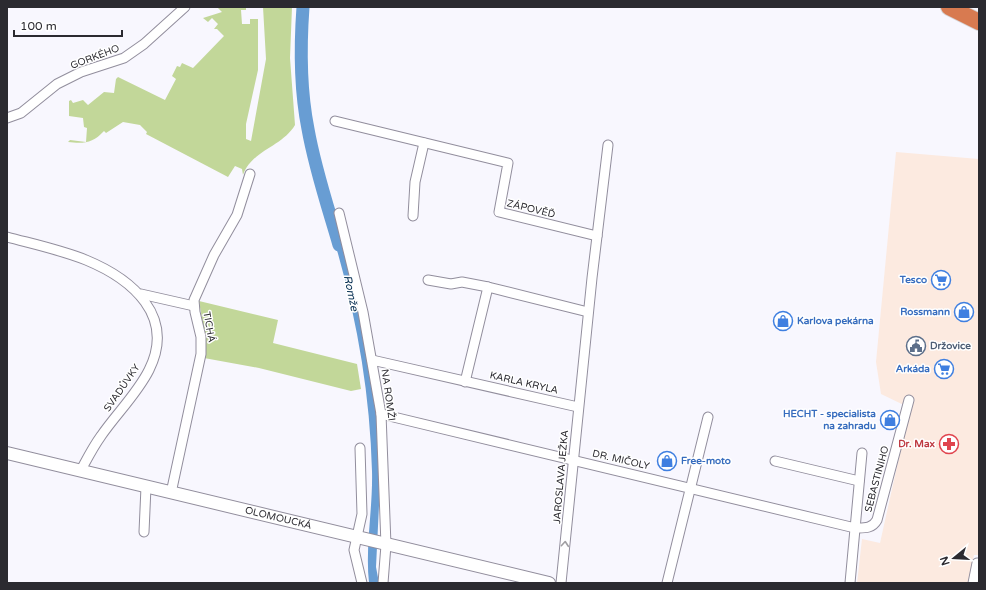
<svg xmlns="http://www.w3.org/2000/svg" width="986" height="590" viewBox="0 0 986 590" font-family="'Varela Round',sans-serif">
	<style>
		.commercial { fill: #fceae0 }
		.green { fill: #c2d799 }
		.water { fill: #689dd3 }
		.lines { fill: none; stroke-linecap: round; stroke-linejoin: round }
		.river { stroke: #689dd3; stroke-width: 13 }
		.street-casing { stroke: #928e9d; stroke-width: 11 }
		.secondary-casing { stroke: #928e9d; stroke-width: 14 }
		.highway-casing { stroke: #d5d4d6; stroke-width: 18 }
		.street { stroke: #fff; stroke-width: 9 }
		.secondary { stroke: #fff; stroke-width: 12 }
		.highway { stroke: #d87a50; stroke-width: 16 }
		.oneway { stroke: #a09fa2 }
		.labels { text-anchor: middle; dominant-baseline: central; stroke-width: 3; stroke-linejoin: round; paint-order: stroke }
		.street-label { font-size: 10px; fill: #2b2a30; stroke: #fff }
		.shop-label { font-size: 10px; font-weight: bold; fill: #366cbe; stroke: #fff; text-anchor: end }
		.service-label { font-size: 10px; font-weight: bold; fill: #4e5e75; stroke: #fff; text-anchor: start }
		.health-label { font-size: 10px; font-weight: bold; fill: #be3a42; stroke: #fff; text-anchor: end }
		.water-label { font-size: 11px; font-style: italic; fill: #052e51; stroke: #fff }
	</style>
	<rect width="100%" height="100%" fill="#f8f7fe"/>
	<path class="commercial" d="M896 152 979 159V555H974L968 583H857L862 539 880 543 910 408 881 394 876 362Z"/>
	<g class="green">
		<path d="M217 7H246V10H241L242 24H250V19H258V70L246 124V139L251 141 266 59 263 7H292L290 58 295 125C282 147 252 150 243 175L242 169 235 166 228 177 146 134 147 132 140 125 123 122 106 133 104 131C93 143 84 144 68 142L70 140 86 142 87 128 84 127 83 118 69 116V101L71 100 73 103 83 100 88 105 104 92 114 93 116 79 118 77 165 100 176 79 172 76 177 66 180 67 182 63 193 68 224 36 217 29H214L218 24 212 18 208 22 203 18 222 12Z"/>
		<path d="M199 301 278 320 273 343 357 364 361 389 351 391 259 368 204 358 206 343Z"/>
	</g>
	<path class="water" d="M339 227 364 332 376 413 380 485 376 567 379 583H369C365 546 373 509 372 471 370 389 355 308 331 230Z"/>
	<g class="lines">
		<path class="river" d="M303 7C300 48 300 89 308 129 315 169 328 207 339 245"/>
		<g class="street-casing">
			<g id="street">
				<path d="M7 118 21 113 57 84 81 72 124 58 144 44 185 7"/>
				<path d="M335 121 508 163 499 212 597 236"/>
				<path d="M339 213 363 312 381 414 386 545 383 583"/>
				<path d="M413 216 415 182 424 143"/>
				<path d="M7 237C33 244 61 250 86 260 132 279 176 316 149 370 137 394 116 414 101 436 93 447 87 459 81 470"/>
				<path d="M428 280 451 284 462 282 488 287"/>
				<path d="M141 294 194 306"/>
				<path d="M372 360 578 407"/>
				<path d="M465 382 488 287 588 312"/>
				<path d="M381 414 855 528C864 528 872 529 877 520L909 400"/>
				<path d="M360 448 362 514 354 550 362 583"/>
				<path d="M775 461 859 481"/>
				<path d="M171 493 201 354V337L195 312 194 300 214 255 237 215 250 174"/>
				<path d="M144 532 146 487"/>
				<path d="M561 583 592 278 608 145"/>
				<path d="M667 583 708 417"/>
				<path d="M850 583 862 453"/>
				<path d="M973 583 977 563"/>
			</g>
		</g>
		<g class="secondary-casing">
			<g id="secondary">
				<path id="s1" d="M7 453 549 583"/>
			</g>
		</g>
		<g class="highway-casing">
			<path id="highway" d="M949 7 979 22"/>
		</g>
		<use href="#street" class="street"/>
		<use href="#secondary" class="secondary"/>
		<use href="#highway" class="highway"/>
	</g>
	<defs><path id="oneway-chevron" d="M-2-3.5L2.5 0L-2 3.5" fill="none" stroke-width="1.6" stroke-linecap="round" stroke-linejoin="round"/></defs>
	<use class="oneway" href="#oneway-chevron" transform="translate(565 544) rotate(-85)"/>
	<defs>
		<g id="supermarket-ring" transform="scale(1)"><circle r="9.5" fill="#fff" stroke="#3f7fe0" stroke-width="1.5"/><path d="M-6-5.5h2.5l.6 2H6L4.5 2H-2.5L-4.4-4H-6ZM-1.5 3.2a1.3 1.3 0 1 0 .1 0ZM3 3.2a1.3 1.3 0 1 0 .1 0Z" fill="#3f7fe0"/></g>
		<g id="shop-ring" transform="scale(1)"><circle r="9.5" fill="#fff" stroke="#3f7fe0" stroke-width="1.5"/><path d="M-5-2.5h2.3a2.7 3.5 0 0 1 5.4 0H5L5.5 6h-11ZM-1.5-2.5h3a1.5 2.3 0 0 0-3 0Z" fill="#3f7fe0"/></g>
		<g id="civic-ring" transform="scale(1)"><circle r="9.5" fill="#fff" stroke="#5c6f8a" stroke-width="1.5"/><path d="M-.6-6.5H3V-4.5H.6V-3L4-1V1h2V6H-6V1h2V-1L-.6-3ZM-1.2 2.5V6h2.4V2.5Z" fill="#5c6f8a"/></g>
		<g id="pharmacy-ring" transform="scale(1)"><circle r="9.5" fill="#fff" stroke="#e0444e" stroke-width="1.5"/><path d="M-2-6h4v4h4v4h-4v4h-4v-4h-4v-4h4Z" fill="#e0444e"/></g>
	</defs>
	<g fill-rule="evenodd">
		<use href="#supermarket-ring" x="941" y="280"/>
		<use href="#shop-ring" x="964" y="312"/>
		<use href="#shop-ring" x="783" y="321"/>
		<use href="#civic-ring" x="916" y="346"/>
		<use href="#supermarket-ring" x="944" y="369"/>
		<use href="#shop-ring" x="890" y="420"/>
		<use href="#pharmacy-ring" x="949" y="444"/>
		<use href="#shop-ring" x="667" y="461"/>
	</g>
	<g class="labels">
		<g class="street-label">
			<text transform="translate(95 57) rotate(-21)">GORKÉHO</text>
			<text transform="translate(531 209) rotate(14)">ZÁPOVĚĎ</text>
			<text transform="translate(209 327) rotate(80)">TICHÁ</text>
			<text transform="translate(524 383) rotate(13)">KARLA KRYLA</text>
			<text transform="translate(122 388) rotate(-55)">SVADŮVKY</text>
			<text transform="translate(388 395) rotate(82)">NA ROMŽI</text>
			<text transform="translate(621 460) rotate(13)">DR. MIČOLY</text>
			<text transform="translate(561 477) rotate(-85)">JAROSLAVA JEŽKA</text>
			<text transform="translate(877 479) rotate(-75)">SEBASTINIHO</text>
			<text stroke="none"><textPath href="#s1" startOffset="279">OLOMOUCKÁ</textPath></text>
		</g>
		<g class="shop-label">
			<text x="927" y="280">Tesco</text>
			<text x="950" y="312">Rossmann</text>
			<text x="797" y="321" text-anchor="start">Karlova pekárna</text>
			<text x="930" y="369">Arkáda</text>
			<text x="876" y="414">HECHT - specialista<tspan x="876" dy="12">na zahradu</tspan></text>
			<text x="681" y="461" text-anchor="start">Free-moto</text>
		</g>
		<g class="service-label">
			<text x="930" y="346">Držovice</text>
		</g>
		<g class="health-label">
			<text x="935" y="444">Dr. Max</text>
		</g>
		<g class="water-label">
			<text transform="translate(351 293) rotate(78)">Romže</text>
		</g>
	</g>
	<rect width="986" height="590" fill="none" stroke="#2b2a30" stroke-width="16"/>
	<g transform="translate(954 558) rotate(252)" stroke="#ffffff" stroke-width="3" paint-order="stroke">
	<path d="M0-3L7 15L0 10L-7 15Z" fill="#2b2a30"/>
	<text y="-6" font-size="11" font-weight="bold" text-anchor="middle" fill="#2b2a30">N</text>
	</g>
	<path d="M14 30v6h108v-6" fill="none" stroke="#2b2a30" stroke-width="2"/>
	<text x="20" y="30" font-size="12" fill="#2b2a30" stroke="#ffffff" stroke-width="3" paint-order="stroke">100 m</text>
</svg>
